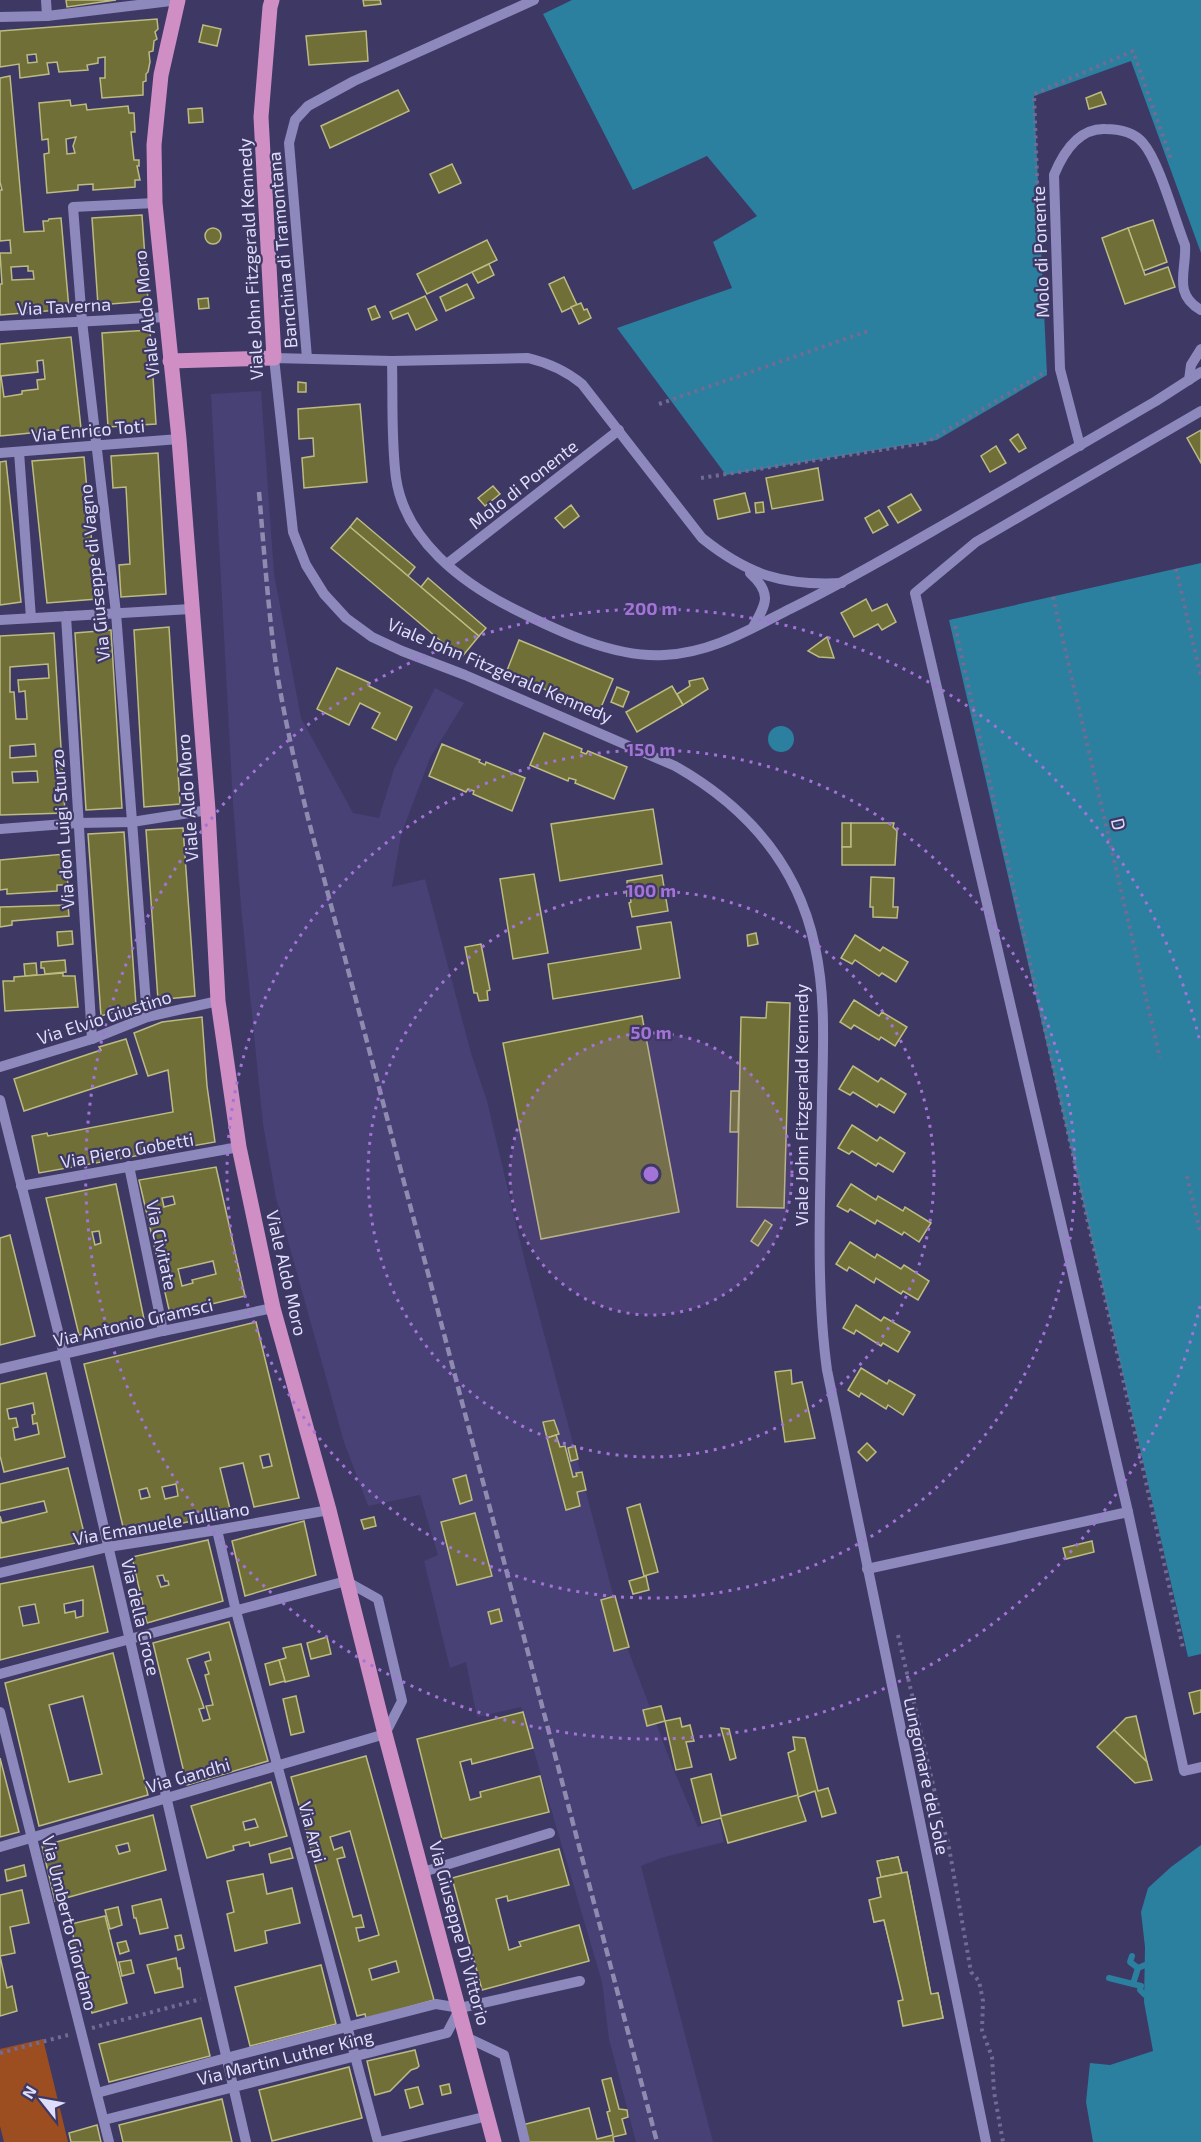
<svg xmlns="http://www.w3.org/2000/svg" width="1201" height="2142" viewBox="0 0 1201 2142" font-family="'Exo 2',sans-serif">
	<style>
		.built { fill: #474175 }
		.green { fill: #9c4e20 }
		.water { fill: #2b7f9f }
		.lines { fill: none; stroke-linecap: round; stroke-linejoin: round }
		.stream { stroke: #2b7f9f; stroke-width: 6 }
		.building { fill: #706f38; stroke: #bbbb82; stroke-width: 1.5; fill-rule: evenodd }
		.path { stroke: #716c94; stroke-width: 4; stroke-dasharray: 3 4.5; stroke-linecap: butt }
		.minor { stroke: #8d89bc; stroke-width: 10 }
		.major { stroke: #cf8fc4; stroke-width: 15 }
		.rail { stroke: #8e8baf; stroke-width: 4.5; stroke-dasharray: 9 4.5; stroke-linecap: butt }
		.ring { fill: none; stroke: #a373d7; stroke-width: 3; stroke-dasharray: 3 6 }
		.labels { text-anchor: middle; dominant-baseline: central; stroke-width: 4.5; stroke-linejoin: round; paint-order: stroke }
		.street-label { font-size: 18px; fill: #dfdefa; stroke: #3e3865 }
		.centre { fill: #a373d7; stroke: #3e3865; stroke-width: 3 }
		.ring-label { font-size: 18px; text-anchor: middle; font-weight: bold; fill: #a373d7; stroke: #3e3865; stroke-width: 4.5; stroke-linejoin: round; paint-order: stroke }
	</style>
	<rect width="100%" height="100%" fill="#3e3865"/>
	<path class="built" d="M261 391 274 574 301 718 353 813 379 818 394 769 435 688 464 703 430 758 401 835 392 887 425 879 471 1053 487 1101 525 1262 627 1647 673 1768 698 1827 719 1820 724 1842 661 1858 641 1866 713 2142H636L609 2039 602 1982 521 1707 477 1717 466 1662 450 1668 424 1561 438 1555 420 1495 368 1506 344 1442 276 1198 263 1124 241 906 233 803 211 394Z"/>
	<path class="green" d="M43 2039 68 2142H4L0 2126V2049Z"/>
	<g class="water">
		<path d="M572 0H1201V253L1131 61 1034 96 1047 375 937 440 726 475 617 328 732 288 713 242 757 216 707 156 633 190 543 14Z"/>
		<path d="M1201 563V1654L1188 1657 949 620Z"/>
		<circle cx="781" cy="739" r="13"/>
		<path d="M1201 1845V2142H1093L1086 2102 1090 2063 1110 2065 1153 2051 1144 2002 1145 1947 1141 1912 1148 1888 1171 1867Z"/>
	</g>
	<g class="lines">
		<g class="stream">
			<path d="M1132 1956 1130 1962 1138 1968 1145 1965"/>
			<path d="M1109 1978 1141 1986 1140 1990 1145 1995"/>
			<path d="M1133 1984 1138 1968"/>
		</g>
	</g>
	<g class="building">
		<path d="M66 0H116L67 7Z"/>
		<path d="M363 0H380L381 4 364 6Z"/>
		<path d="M157 19 158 29 155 32 157 39 154 41 153 51 149 52 150 62 148 72 146 74V81L143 82V95L102 98 100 78H105V57L98 58V63L87 65 88 70 59 72 57 62 47 63 49 74 20 78 19 64 0 67V31ZM36 54 37 62 28 63 27 55Z"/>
		<path d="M203 25 221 29 217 46 199 42Z"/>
		<path d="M366 31 368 61 309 65 306 36Z"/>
		<path d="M10 76 24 232 44 231 43 221H48L49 219 61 218 69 309 0 315V284H2L0 253H11L10 240 0 241V190H2L0 182V78ZM28 266V271H33L34 279 12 280 11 267Z"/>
		<path d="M398 90 409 111 330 148 321 126Z"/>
		<path d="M1101 92 1106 104 1089 109 1086 98Z"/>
		<path d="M70 100 71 106 86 104 87 110 128 106 129 113H134L135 132H131L134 160H139V166H137L140 180H135V187L93 190V184L78 185V190L47 193 44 154 49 153 48 139 42 140 39 103ZM76 137 73 146 75 153 67 154 66 139Z"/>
		<path d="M202 108 203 122 189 123 188 109Z"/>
		<path d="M452 164 461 183 439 193 430 174Z"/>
		<path d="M142 215 148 301 98 305 92 218Z"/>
		<path d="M1153 220 1167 262 1143 271 1128 228Z"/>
		<circle cx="213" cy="236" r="8"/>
		<path d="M1128 228 1145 275 1168 267 1175 287 1125 304 1102 238Z"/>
		<path d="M487 240 497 260 427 294 417 274Z"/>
		<path d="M489 264 494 275 478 283 472 272Z"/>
		<path d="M564 277 577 305 562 312 549 284Z"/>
		<path d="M467 284 474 298 446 311 440 297Z"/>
		<path d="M425 296 437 320 416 330 408 313 393 319 390 312Z"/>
		<path d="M208 298 209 308 199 309 198 299Z"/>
		<path d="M581 303 584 310 587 309 591 318 579 324 571 307Z"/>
		<path d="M375 306 380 317 372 320 368 309Z"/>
		<path d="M150 330 156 424 108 427 102 333Z"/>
		<path d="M71 337 81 428 0 436V344ZM43 360 45 379 37 380 38 389 22 391V394L4 397 1 376 38 372 37 361Z"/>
		<path d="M298 382 306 383V392H298Z"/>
		<path d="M360 404 367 482 304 488 302 458 314 456 313 438 299 439 298 409Z"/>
		<path d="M1201 430V463L1187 438Z"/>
		<path d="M1018 434 1026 448 1019 452 1010 440Z"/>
		<path d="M996 446 1006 463 990 472 981 456Z"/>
		<path d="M158 453 166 594 121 597 119 565 130 564 126 487 113 488 111 456Z"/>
		<path d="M84 457 97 599 47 603 32 461Z"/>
		<path d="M6 461 21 602 0 605V462Z"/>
		<path d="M818 468 823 500 772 509 766 478Z"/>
		<path d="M493 486 500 494 485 506 478 498Z"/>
		<path d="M745 493 750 512 718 519 714 500Z"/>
		<path d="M911 494 921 510 898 523 888 507Z"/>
		<path d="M763 502 764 512 756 513 755 503Z"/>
		<path d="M571 505 579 516 564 528 555 518Z"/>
		<path d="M879 510 888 525 873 533 865 518Z"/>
		<path d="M357 518 415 567 408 576 350 527Z"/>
		<path d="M350 527 479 636 461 658 331 548Z"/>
		<path d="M428 578 486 628 479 636 421 587Z"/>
		<path d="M866 599 872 611 887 604 896 622 882 630 878 624 854 637 841 613Z"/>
		<path d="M169 627 180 804 144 807 134 630Z"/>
		<path d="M111 630 122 808 86 810 75 633Z"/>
		<path d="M54 633 65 813 0 815V636ZM48 664 49 678 18 680 19 692 25 691 27 719H16L14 692H10V667ZM35 744 36 756 10 758V746ZM37 771 38 782 13 783 12 772Z"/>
		<path d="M827 637 834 658 819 657 808 651Z"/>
		<path d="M519 640 613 679 599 712 506 673Z"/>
		<path d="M337 668 370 683 369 686 412 707 396 740 372 728 380 713 360 703 349 725 317 709Z"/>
		<path d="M703 678 708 689 683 705 677 694 690 686 689 681Z"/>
		<path d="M672 686 683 705 637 732 626 712Z"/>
		<path d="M617 687 629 692 623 707 611 702Z"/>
		<path d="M544 733 582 749 581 752 586 754 588 751 627 767 614 799 575 783 576 780 569 778 568 781 530 765Z"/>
		<path d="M442 744 480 760 479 762 485 765 486 762 525 778 512 811 473 794 474 791 468 789 466 792 429 776Z"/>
		<path d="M653 809 662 864 560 881 551 824Z"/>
		<rect x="842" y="823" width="9" height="24"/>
		<path d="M851 823H894L893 827 897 831 895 865H842V847H851Z"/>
		<path d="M183 828 195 996 158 1000 146 830Z"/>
		<path d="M124 832 136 1005 101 1016 88 834Z"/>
		<path d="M65 854 68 885H57V891L7 894V889L0 890V860Z"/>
		<path d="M534 874 548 953 513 959 500 879Z"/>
		<path d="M662 875 668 911 632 917 629 903 631 902 630 895 627 896V881Z"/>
		<path d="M871 877 894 878 893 907H898L897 918 873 917V907H870Z"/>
		<path d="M68 905 69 916 12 921V925L0 927V907Z"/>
		<path d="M671 922 680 978 553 999 548 964 641 949 637 927Z"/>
		<path d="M72 931 73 944 58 946 57 932Z"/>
		<path d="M756 933 758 944 748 946 747 935Z"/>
		<path d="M855 935 880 951 883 947 908 962 896 982 882 973 879 976 855 960 852 964 841 958Z"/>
		<path d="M481 944 490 990 487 991 488 1000 479 1001 477 993H474L465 947Z"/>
		<path d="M65 960 66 972 45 974 44 968H41V962Z"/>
		<path d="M36 963 37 975 25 976 24 964Z"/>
		<path d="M63 973V976H75L78 1007 5 1011 3 981H14V977Z"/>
		<path d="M854 1000 879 1016 882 1012 907 1027 895 1046 881 1037 879 1040 854 1025 851 1029 840 1022Z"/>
		<path d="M767 1002 790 1003 784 1208 737 1207 741 1017 766 1018Z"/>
		<path d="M642 1016 679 1212 541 1239 503 1043Z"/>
		<path d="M202 1017 207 1086 215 1142 39 1173 32 1136 47 1133 48 1136 173 1112 168 1070 148 1076 134 1033 162 1022Z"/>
		<path d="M126 1039 137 1074 24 1111 14 1079 101 1050 99 1047Z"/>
		<path d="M853 1066 878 1082 881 1078 906 1094 894 1113 879 1104 877 1107 853 1092 850 1095 839 1089Z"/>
		<path d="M731 1091H739L738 1132H730Z"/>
		<path d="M852 1125 877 1141 880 1137 905 1153 893 1172 878 1163 876 1166 852 1151 849 1154 838 1148Z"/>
		<path d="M216 1167 245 1296 170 1314 139 1180ZM173 1196 175 1204 164 1207 162 1198ZM213 1261 216 1274 192 1280 193 1283 182 1286 178 1269Z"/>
		<path d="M116 1184 144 1319 79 1335 46 1198ZM99 1231 101 1243 95 1245 92 1232Z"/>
		<path d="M851 1184 876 1200 878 1196 903 1211 905 1207 931 1223 919 1242 904 1232 902 1235 877 1220 875 1224 850 1209 848 1212 837 1206Z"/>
		<path d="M765 1220 772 1225 758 1246 751 1241Z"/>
		<path d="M10 1235 35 1336 0 1345V1238Z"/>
		<path d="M850 1242 875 1258 877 1254 901 1269 904 1265 929 1281 918 1300 903 1291 901 1294 876 1278 874 1283 849 1267 847 1271 836 1264Z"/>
		<path d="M856 1305 881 1321 884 1317 910 1332 898 1352 883 1343 881 1346 856 1330 854 1334 843 1328Z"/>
		<path d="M256 1322 299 1498 254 1507 243 1463 220 1468 231 1513 125 1535 84 1364ZM269 1454 272 1466 263 1468 260 1456ZM176 1484 178 1496 165 1499 162 1487ZM147 1488 150 1497 141 1499 139 1490Z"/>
		<path d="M861 1368 887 1384 889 1380 915 1395 903 1415 888 1405 886 1409 861 1393 859 1397 848 1390Z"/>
		<path d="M791 1370 792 1384 802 1382 815 1438 785 1442 775 1372Z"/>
		<path d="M46 1373 65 1457 4 1472 0 1456V1384ZM33 1403 35 1414 32 1415 33 1424 37 1423 39 1434 15 1440 13 1428 18 1427 16 1418 9 1419 7 1409Z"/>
		<path d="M554 1420 559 1434 547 1438 543 1422Z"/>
		<path d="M556 1435 560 1447 565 1446 573 1477 577 1476 576 1473 582 1472 586 1490 577 1492 580 1506 566 1510 547 1438Z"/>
		<path d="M867 1443 876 1452 867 1461 858 1452Z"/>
		<path d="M575 1446 578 1459 571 1461 568 1448Z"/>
		<path d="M68 1468 86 1541 0 1558V1516L2 1523 47 1512 44 1501 0 1511V1484Z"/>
		<path d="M466 1475 472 1500 460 1504 453 1479Z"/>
		<path d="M640 1504 658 1572 644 1576 627 1508Z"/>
		<path d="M475 1513 492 1576 457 1585 441 1522Z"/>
		<path d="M374 1517 376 1526 364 1529 361 1520Z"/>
		<path d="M304 1521 316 1575 245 1596 232 1541Z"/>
		<path d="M208 1540 223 1601 147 1623 132 1557ZM163 1575 165 1581H168L169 1585 161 1587 157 1576Z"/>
		<path d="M1092 1541 1094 1552 1066 1559 1063 1548Z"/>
		<path d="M93 1566 108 1632 0 1660V1584ZM83 1600V1616L76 1618 75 1611 65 1613 64 1604ZM35 1604 39 1623 23 1626 19 1607Z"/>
		<path d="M646 1576 649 1590 633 1594 629 1581Z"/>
		<path d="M615 1596 629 1647 614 1651 601 1600Z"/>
		<path d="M499 1609 502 1621 491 1624 488 1612Z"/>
		<path d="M229 1622 268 1761 187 1785 153 1643ZM209 1652 211 1660 205 1662 209 1674 205 1675 213 1705 206 1706 210 1719 203 1721 199 1709 204 1708 187 1659Z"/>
		<path d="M327 1637 331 1654 311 1659 307 1643Z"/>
		<path d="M301 1644 309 1676 285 1682 279 1660 286 1658 283 1648Z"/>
		<path d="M113 1653 148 1795 39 1826 5 1683ZM83 1696 102 1774 69 1782 49 1705Z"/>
		<path d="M279 1660 285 1681 270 1685 265 1664Z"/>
		<path d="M1201 1690V1712L1194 1714 1189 1693Z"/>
		<path d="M296 1696 304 1732 291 1735 283 1699Z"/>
		<path d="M661 1706 665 1721 647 1726 643 1710Z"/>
		<path d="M523 1712 533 1748 472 1764 471 1759 460 1762 470 1800 481 1797 480 1792 540 1776 549 1812 442 1839 417 1739Z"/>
		<path d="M1136 1716 1147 1762 1114 1730 1126 1718Z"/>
		<path d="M680 1718 682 1727 690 1725 694 1741 686 1742 692 1767 676 1770 665 1721Z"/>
		<path d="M721 1728 729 1729 736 1758 730 1760Z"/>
		<path d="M1114 1730 1147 1762 1152 1780 1135 1783 1097 1747Z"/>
		<path d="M793 1737 805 1738 818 1791 828 1788 836 1813 822 1817 815 1791 798 1797 806 1821 728 1843 721 1818 702 1823 691 1779 711 1774 721 1816 798 1795 788 1753 795 1750Z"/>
		<path d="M366 1756 434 2000 366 2019 365 2014 357 2016 291 1777ZM350 1831 379 1935 359 1941 356 1928 364 1927 361 1915 353 1917 337 1859 345 1857 342 1847 334 1850 330 1837ZM396 1961 399 1972 372 1980 369 1969Z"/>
		<path d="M0 1758 19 1832 0 1837Z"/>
		<path d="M271 1782 287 1836 250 1846 249 1842 233 1846 234 1850 207 1858 191 1806ZM255 1819 258 1827 245 1830 243 1822Z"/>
		<path d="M153 1815 166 1870 55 1901 42 1846ZM128 1843 130 1851 119 1854 116 1846Z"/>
		<path d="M290 1848 293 1858 271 1863 269 1854Z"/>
		<path d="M559 1849 569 1885 508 1901 507 1896 496 1899 509 1950 521 1946 519 1942 579 1925 589 1961 482 1990 452 1878Z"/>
		<path d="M898 1857 902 1874 907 1873 931 1995 938 1993 943 2018 903 2025 899 2001 904 2000 884 1920 874 1922 870 1900 881 1898 878 1878 882 1877 878 1861Z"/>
		<path d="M898 1857 902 1873 881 1877 877 1861Z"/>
		<path d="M24 1865 26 1876 7 1881 5 1870Z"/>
		<path d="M907 1872 931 1994 938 1993 943 2018 903 2026 898 2001 903 2000 884 1920 874 1922 869 1900 881 1897 877 1878Z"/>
		<path d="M263 1874 267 1894 292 1888 300 1923 265 1931 267 1943 235 1951 227 1914 234 1912 227 1881Z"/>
		<path d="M22 1890 29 1923 10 1927 15 1953 0 1956 7 1988 12 1986 17 2011 0 2016V1895Z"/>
		<path d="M161 1899 168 1928 140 1934 136 1918H134L132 1906Z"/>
		<path d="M118 1907 122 1925 110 1929 105 1910Z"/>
		<path d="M105 1916 127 2003 92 2013 79 1962 73 1963 69 1942 74 1940 71 1924Z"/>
		<path d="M181 1935 184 1948 178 1950 175 1936Z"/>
		<path d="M126 1941 129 1951 120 1954 117 1943Z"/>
		<path d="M176 1958 178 1969 180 1968 183 1987 155 1993 147 1965Z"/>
		<path d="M131 1960 134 1973 122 1976 119 1962Z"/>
		<path d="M321 1965 336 2024 250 2046 235 1987Z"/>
		<path d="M201 2018 210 2056 109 2082 99 2044Z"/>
		<path d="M415 2050 419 2066 417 2068 411 2070 390 2091 375 2095 367 2061Z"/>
		<path d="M349 2067 362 2118 272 2141 259 2090Z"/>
		<path d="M611 2078 619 2109 627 2110 628 2117 622 2119 626 2134 613 2137 614 2142H526L522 2125 589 2108 597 2139 613 2135 607 2112 610 2111 602 2080Z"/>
		<path d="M449 2084 451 2093 442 2095 440 2086Z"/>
		<path d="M418 2087 423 2104 410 2108 405 2090Z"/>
		<path d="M222 2099 232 2142H123L119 2125Z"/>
		<path d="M97 2125 101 2142H71L69 2133Z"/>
	</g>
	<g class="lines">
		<g class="path">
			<path d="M1038 206 1034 94 1133 51 1171 159"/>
			<path d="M659 404 868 331"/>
			<path d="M701 478 925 443 1045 372V370"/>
			<path d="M1176 569 1201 677"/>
			<path d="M1053 597 1160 1058"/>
			<path d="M955 626 1183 1648"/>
			<path d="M1187 1176 1201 1235"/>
			<path d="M898 1635 942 1823 948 1842 971 1972 979 1981 983 2001 982 2030 992 2057 994 2092 1003 2142"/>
			<path d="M92 2028 201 1999"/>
			<path d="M0 2053 68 2035"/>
		</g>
		<g class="minor">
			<path d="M46 0 47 16"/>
			<path d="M0 17 47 16 179 0"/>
			<path d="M0 326 167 317"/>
			<path d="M307 358 289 143 295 120 308 106 354 81 534 0"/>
			<path d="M392 361C393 399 391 439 396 478 405 540 462 583 514 609 558 631 614 658 664 655 712 653 750 629 792 608 849 580 903 548 957 517 1023 478 1090 440 1156 401L1201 372"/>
			<path d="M1189 380 1191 365 1201 349"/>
			<path d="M1201 411 976 542 915 593 1128 1512 1184 1771 1201 1767"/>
			<path d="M1080 446 1060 369 1054 175C1063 153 1078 128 1105 129 1118 129 1134 132 1143 143 1159 161 1175 220 1185 245 1187 270 1172 294 1201 310"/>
			<path d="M19 452 31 618"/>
			<path d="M0 453 179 439"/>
			<path d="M447 564 619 430"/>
			<path d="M750 573C772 593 767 603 753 627"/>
			<path d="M842 583C783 586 748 575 702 538L582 384C565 370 549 363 528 358L392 361 274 358 293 532 306 565 324 594 346 618 372 637 402 651 465 675 675 766C747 807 798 864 815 947 826 996 823 1048 822 1097 821 1185 815 1283 827 1370L986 2142"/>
			<path d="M66 616 92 1039"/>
			<path d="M0 620 191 609"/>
			<path d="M0 829 78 823 132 822 208 810"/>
			<path d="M147 1017 116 613 82 321 73 207 155 203"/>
			<path d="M0 1067 92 1039 147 1017 218 1001"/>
			<path d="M0 1100 64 1355 246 2142"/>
			<path d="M129 1166 163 1331"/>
			<path d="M21 1186 239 1147"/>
			<path d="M0 1369 163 1331 273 1308"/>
			<path d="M217 1530 236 1611 378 2142"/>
			<path d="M867 1569 1128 1512"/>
			<path d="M0 1573 108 1547 217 1530 329 1510"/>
			<path d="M0 1674 346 1581 378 1599 402 1701 385 1734 0 1847"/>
			<path d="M0 1712 109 2142"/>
			<path d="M423 1872 550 1833"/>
			<path d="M468 2038 504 2055 525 2142"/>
			<path d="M97 2093 226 2058 436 2004 460 2008 580 1981"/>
			<path d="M104 2120 447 2033 460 2008"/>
			<path d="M379 2142 488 2116"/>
		</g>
		<g class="major">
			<path d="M178 0 161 75 154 145 155 203 179 439 208 810 218 1001 239 1147 273 1308 329 1510 385 1734 494 2142"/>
			<path d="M170 361 274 358 261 117 270 7 272 0"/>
		</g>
		<path class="rail" d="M259 492C264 550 268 608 276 666 284 717 296 768 308 818L657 2142"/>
	</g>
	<circle cx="651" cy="1174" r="141" fill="#a373d7" fill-opacity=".12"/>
	<g class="ring">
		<circle cx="651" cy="1174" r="141"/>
		<circle cx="651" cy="1174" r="283"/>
		<circle cx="651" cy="1174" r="424"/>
		<path d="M1200 1306A565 565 0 1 1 1200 1042"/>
	</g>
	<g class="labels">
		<g class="street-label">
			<text transform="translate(282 250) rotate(-95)">Banchina di Tramontana</text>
			<text transform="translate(1040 252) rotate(-92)">Molo di Ponente</text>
			<text transform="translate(250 259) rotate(-93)">Viale John Fitzgerald Kennedy</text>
			<text transform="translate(64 306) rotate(-3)">Via Taverna</text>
			<text transform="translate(146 314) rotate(-96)">Viale Aldo Moro</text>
			<text transform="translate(88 430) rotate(-5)">Via Enrico Toti</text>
			<text transform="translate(523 484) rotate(-38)">Molo di Ponente</text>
			<text transform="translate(94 573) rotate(-96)">Via Giuseppe di Vagno</text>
			<text transform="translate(500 670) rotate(23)">Viale John Fitzgerald Kennedy</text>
			<text transform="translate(187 798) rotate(-94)">Viale Aldo Moro</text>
			<text transform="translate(1119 824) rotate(77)">D</text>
			<text transform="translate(62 829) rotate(-94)">Via don Luigi Sturzo</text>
			<text transform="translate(104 1017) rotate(-18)">Via Elvio Giustino</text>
			<text transform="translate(801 1105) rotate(-90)">Viale John Fitzgerald Kennedy</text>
			<text transform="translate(127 1150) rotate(-10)">Via Piero Gobetti</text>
			<text transform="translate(162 1245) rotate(78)">Via Civitate</text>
			<text transform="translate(287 1273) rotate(77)">Viale Aldo Moro</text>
			<text transform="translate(133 1322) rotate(-13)">Via Antonio Gramsci</text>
			<text transform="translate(161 1523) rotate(-10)">Via Emanuele Tulliano</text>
			<text transform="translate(141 1617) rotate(77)">Via della Croce</text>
			<text transform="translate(188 1775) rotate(-16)">Via Gandhi</text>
			<text transform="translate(927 1776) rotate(78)">Lungomare del Sole</text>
			<text transform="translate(313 1832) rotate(75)">Via Arpi</text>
			<text transform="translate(70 1923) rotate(76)">Via Umberto Giordano</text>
			<text transform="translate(460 1933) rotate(75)">Via Giuseppe Di Vittorio</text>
			<text transform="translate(285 2057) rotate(-14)">Via Martin Luther King</text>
		</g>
	</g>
	<circle cx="651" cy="1174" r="9" class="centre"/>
	<g class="ring-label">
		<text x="651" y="615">200 m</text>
		<text x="651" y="756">150 m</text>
		<text x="651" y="897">100 m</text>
		<text x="651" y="1039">50 m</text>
	</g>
	<g transform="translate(42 2100) rotate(301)" stroke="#3e3865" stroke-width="4.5" paint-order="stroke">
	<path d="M0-4.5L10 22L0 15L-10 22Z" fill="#dfdefa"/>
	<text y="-9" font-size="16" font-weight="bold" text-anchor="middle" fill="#dfdefa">N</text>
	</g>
</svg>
